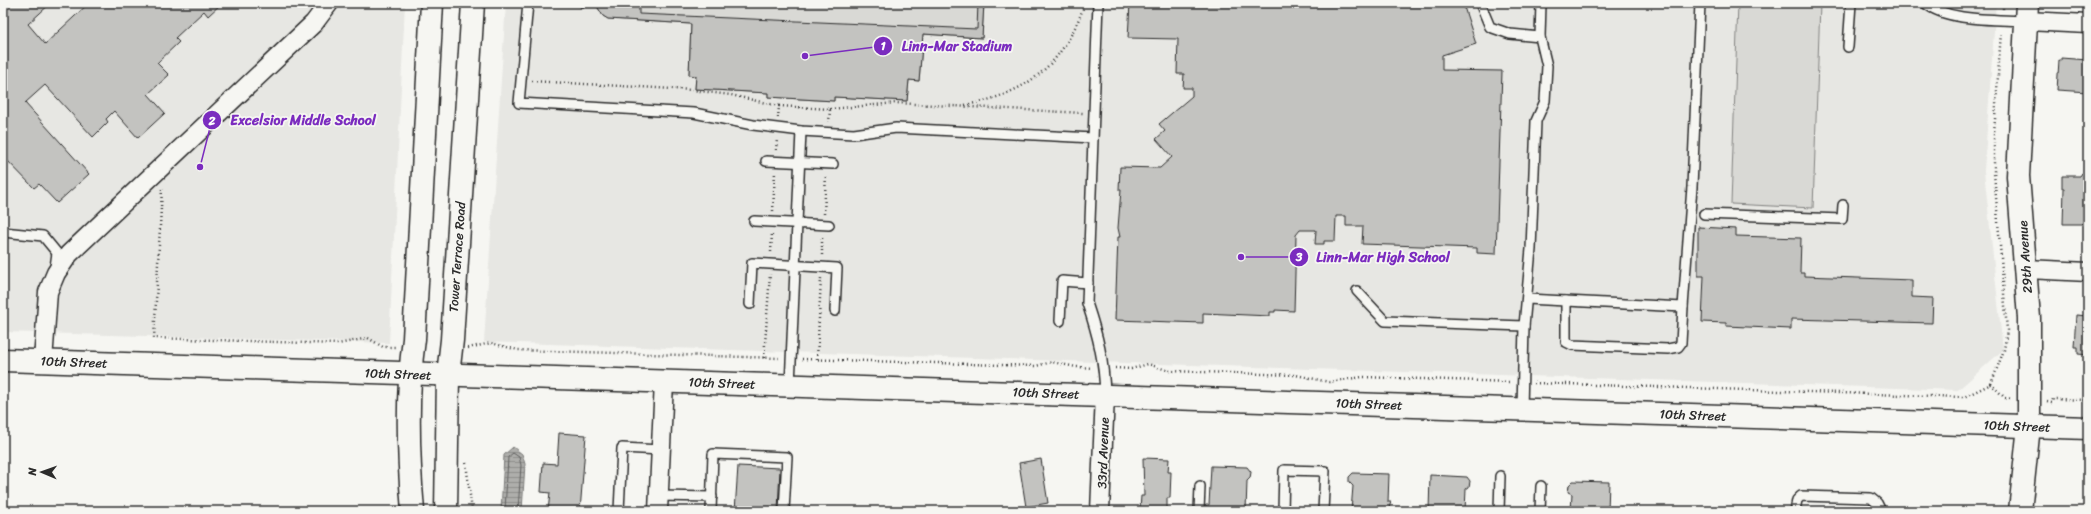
<svg xmlns="http://www.w3.org/2000/svg" width="2091" height="514" viewBox="0 0 2091 514" font-family="Sriracha,sans-serif">
	<style>
		.built { fill: #e7e7e3 }
		.pitch { fill: #d9d9d5; stroke: #828280 }
		.water { fill: url(#water-rules); stroke: #7a7a78 }
		.lines { fill: none; stroke-linecap: round; stroke-linejoin: round }
		.shore { stroke: #5f5f5e; stroke-width: 1 }
		.building { fill: #c3c3c0; stroke: #2b2b2b }
		.lane-casing { stroke: #2b2b2b; stroke-width: 12 }
		.street-casing { stroke: #2b2b2b; stroke-width: 21 }
		.secondary-casing { stroke: #2b2b2b; stroke-width: 25 }
		.path { stroke: #2b2b2b; stroke-width: 2.5; stroke-dasharray: 1 3; stroke-linecap: butt }
		.lane { stroke: #f6f6f2; stroke-width: 9 }
		.street { stroke: #f6f6f2; stroke-width: 18 }
		.secondary { stroke: #f6f6f2; stroke-width: 22 }
		.labels { text-anchor: middle; dominant-baseline: central; stroke-width: 3.5; stroke-linejoin: round; paint-order: stroke }
		.street-label { font-size: 13px; fill: #2b2b2b; stroke: #f6f6f2 }
		.leader { fill: none; stroke: #7b2cbf; stroke-width: 1.5 }
		.callout-dot { fill: #7b2cbf; stroke: #f6f6f2; stroke-width: 1.5 }
		.mark-label { font-size: 12px; text-anchor: middle; font-weight: bold; fill: #fff }
		.callout-label { font-size: 14px; text-anchor: middle; font-weight: bold; fill: #7b2cbf; stroke: #f6f6f2; stroke-width: 3.5; stroke-linejoin: round; paint-order: stroke }
	</style>
	<defs>
		<pattern id="water-rules" width="6" height="5" patternUnits="userSpaceOnUse"><rect width="6" height="5" fill="#aeaeab"/><path d="M0 2.5h6" fill="none" stroke="#8e8e8b"/></pattern>
	</defs>
	<rect width="100%" height="100%" fill="#f6f6f2"/>
	<filter id="ink" filterUnits="userSpaceOnUse"><feTurbulence type="fractalNoise" baseFrequency=".025" numOctaves="2"/><feDisplacementMap in="SourceGraphic" scale="8" xChannelSelector="R" yChannelSelector="G"/><feConvolveMatrix kernelMatrix="1 2 1 2 8 2 1 2 1" color-interpolation-filters="sRGB"/></filter>
	<g filter="url(#ink)">
		<g class="built">
			<path d="M3 3H405L389 343 3 332Z"/>
			<path d="M506 3H1996L1984 171 2003 350 1958 390 484 342Z"/>
		</g>
		<g class="pitch">
			<path d="M578 3H984L982 38 923 34 919 81 909 80 907 101 834 97V101L768 97V93L695 89 696 76 689 75 691 24 608 19 603 16 595 3 581 8Z"/>
			<path d="M1738 3H1820L1813 208 1731 204Z"/>
		</g>
		<path class="water" d="M513 447 522 454 525 464 522 511H501L504 455Z"/>
		<g class="lines">
			<path class="shore" d="M505 511 508 457 513 453 519 457 521 465 518 511"/>
		</g>
		<g class="building">
			<path d="M3 3H51L28 24 45 44 89 3H222L208 16 204 11 175 38 179 42 157 63 169 75 148 94 165 113 138 138 114 111 106 119 108 122 93 137 45 85 25 103 89 174 57 203 39 184 34 188 3 156Z"/>
			<path d="M578 3H639V14L977 29 978 3H984L982 38 923 34 919 81 909 80 907 101 834 97V101L768 97V93L695 89 696 76 689 75 691 24 608 19 603 16 595 3 581 8Z"/>
			<path d="M1130 3H1466L1467 6 1464 7 1476 44 1442 55V70L1502 71 1496 254 1477 253V248L1362 244 1363 226H1346V216H1336L1335 241H1324V244H1315L1316 230H1300L1296 235 1294 311 1275 310V312H1270V316L1203 313V323L1115 320 1118 237H1120L1118 228 1121 190H1119L1120 167 1160 168 1172 157 1156 139 1165 131 1159 124 1192 96V88H1183L1184 74H1177L1178 39 1128 38Z"/>
			<path d="M2061 58 2088 60V92L2057 90 2059 60 2061 61Z"/>
			<path d="M2082 173 2088 175V224H2063L2064 188H2062V176H2080Z"/>
			<path d="M1698 227 1736 229V236L1801 238 1800 273H1804V276L1912 280V297L1933 298 1932 323 1791 319V329L1726 326V323L1702 322 1704 276H1698Z"/>
			<path d="M2076 315 2088 316V355L2078 354V347H2074Z"/>
			<path d="M559 433 586 435 580 511H548L550 493 541 492 543 463 557 464Z"/>
			<path d="M1143 458 1169 459 1168 472H1171L1170 498H1167V511H1136V508L1140 509 1141 496H1144Z"/>
			<path d="M1041 459 1048 503 1026 507 1019 463Z"/>
			<path d="M738 466 780 468 778 511H735Z"/>
			<path d="M1211 466 1247 467 1251 472 1250 478 1247 481 1246 511 1206 510V505H1209Z"/>
			<path d="M1353 473 1389 474 1388 502H1391L1388 511H1351L1353 486 1349 482V477Z"/>
			<path d="M1430 475 1467 477 1470 481 1469 487 1466 489 1465 511H1429Z"/>
			<path d="M1573 481 1609 482 1608 511H1571L1572 494 1568 492 1569 485Z"/>
		</g>
		<g class="lines">
			<g class="lane-casing">
				<g id="lane">
					<path d="M528 3 519 103 694 113 753 125 801 131 854 134 896 128 1093 138"/>
					<path d="M1098 3 1087 303C1098 336 1104 360 1105 395"/>
					<path d="M1480 3 1490 27 1510 34 1540 37"/>
					<path d="M1925 3C1948 22 1997 19 2026 21"/>
					<path d="M1848 47 1851 3"/>
					<path d="M766 161 833 164"/>
					<path d="M1704 214 1842 219 1843 205"/>
					<path d="M754 221 829 225"/>
					<path d="M3 232 43 236 57 253 55 267"/>
					<path d="M1357 291 1385 321 1524 326"/>
					<path d="M1527 299 1683 307 1692 187 1700 3"/>
					<path d="M1566 301V342L1572 345 1668 349 1678 347 1681 343 1683 307"/>
					<path d="M750 304 752 263 837 268 835 311"/>
					<path d="M1060 321 1062 281 1088 283"/>
					<path d="M790 385 801 131"/>
					<path d="M1522 409 1524 326 1531 249 1536 121 1545 101 1547 66 1540 37 1541 3"/>
					<path d="M659 496 712 497"/>
					<path d="M619 511 622 448 661 450"/>
					<path d="M711 511 713 454 787 457 784 511"/>
					<path d="M1199 511 1200 486"/>
					<path d="M1283 511 1284 470 1325 471 1323 511"/>
					<path d="M1499 511 1500 476"/>
					<path d="M1540 511 1541 486"/>
					<path d="M1795 511 1797 500 1801 496 1871 498 1877 503 1881 511"/>
				</g>
			</g>
			<g class="street-casing">
				<g id="street">
					<path d="M2026 21 2088 24"/>
					<path d="M2026 269 2088 272"/>
					<path d="M43 361 48 292 56 273 69 254 314 23 329 3"/>
					<path d="M658 511 664 382"/>
					<path d="M1100 511 1105 395"/>
				</g>
			</g>
			<g class="secondary-casing">
				<g id="secondary">
					<path d="M3 360 2088 428"/>
					<path d="M413 511C408 454 406 396 414 339L432 3"/>
					<path d="M446 511 448 375 452 340 473 3"/>
					<path d="M2020 511 2029 426V318L2018 176 2027 3"/>
				</g>
			</g>
			<g class="path">
				<path d="M2003 9V3"/>
				<path d="M532 81 692 90 731 95 779 106"/>
				<path d="M965 105C1028 94 1064 64 1085 3"/>
				<path d="M830 109 896 103 1083 113"/>
				<path d="M778 118 779 106 830 109 829 122"/>
				<path d="M776 150 777 139"/>
				<path d="M162 189 154 338 338 344 368 338 383 347H395"/>
				<path d="M773 211 775 172"/>
				<path d="M824 214 826 175"/>
				<path d="M771 252 772 233"/>
				<path d="M822 255V236"/>
				<path d="M468 348 491 343 518 350 779 358"/>
				<path d="M764 358 770 274"/>
				<path d="M802 359 1036 366 1052 362 1076 367 1092 368"/>
				<path d="M817 359 821 278"/>
				<path d="M1115 368 1131 369 1148 364 1170 371 1296 375 1329 382 1362 377 1511 382"/>
				<path d="M1534 383 1964 397 1991 384 2005 398 2012 399"/>
				<path d="M1991 384 2004 350 2007 330 1994 173V134L2001 32"/>
				<path d="M2047 402 2052 403 2053 399 2088 400"/>
				<path d="M466 463 472 511"/>
			</g>
			<use href="#lane" class="lane"/>
			<use href="#street" class="street"/>
			<use href="#secondary" class="secondary"/>
		</g>
	</g>
	<g class="labels">
		<g class="street-label">
			<text transform="translate(457 257) rotate(-86)">Tower Terrace Road</text>
			<text transform="translate(2025 257) rotate(-94)">29th Avenue</text>
			<text transform="translate(74 362) rotate(2)">10th Street</text>
			<text transform="translate(398 374) rotate(2)">10th Street</text>
			<text transform="translate(722 383) rotate(2)">10th Street</text>
			<text transform="translate(1046 393) rotate(2)">10th Street</text>
			<text transform="translate(1369 404) rotate(2)">10th Street</text>
			<text transform="translate(1693 415) rotate(2)">10th Street</text>
			<text transform="translate(2017 426) rotate(2)">10th Street</text>
			<text transform="translate(1103 453) rotate(-88)">33rd Avenue</text>
		</g>
	</g>
	<path class="leader" d="M805 56L883 46M200 167L212 120M1241 257L1299 257"/>
	<g class="callout-dot">
		<circle cx="805" cy="56" r="4"/>
		<circle cx="200" cy="167" r="4"/>
		<circle cx="1241" cy="257" r="4"/>
		<circle cx="883" cy="46" r="10"/>
		<circle cx="212" cy="120" r="10"/>
		<circle cx="1299" cy="257" r="10"/>
	</g>
	<g class="mark-label">
		<text x="883" y="50">1</text>
		<text x="212" y="125">2</text>
		<text x="1299" y="261">3</text>
	</g>
	<g class="callout-label">
		<text x="957" y="51">Linn-Mar Stadium</text>
		<text x="303" y="125">Excelsior Middle School</text>
		<text x="1383" y="262">Linn-Mar High School</text>
	</g>
	<rect width="2091" height="514" fill="none" stroke="#f6f6f2" stroke-width="16"/>
	<rect x="8" y="8" width="2075" height="498" fill="none" stroke="#2b2b2b" stroke-width="1.5" filter="url(#ink)"/>
	<g transform="translate(42 472) rotate(272)" stroke="#f6f6f2" stroke-width="3" paint-order="stroke">
	<path d="M0-3L7 15L0 10L-7 15Z" fill="#2b2b2b"/>
	<text y="-6" font-size="11" font-weight="bold" text-anchor="middle" fill="#2b2b2b">N</text>
	</g>
</svg>
